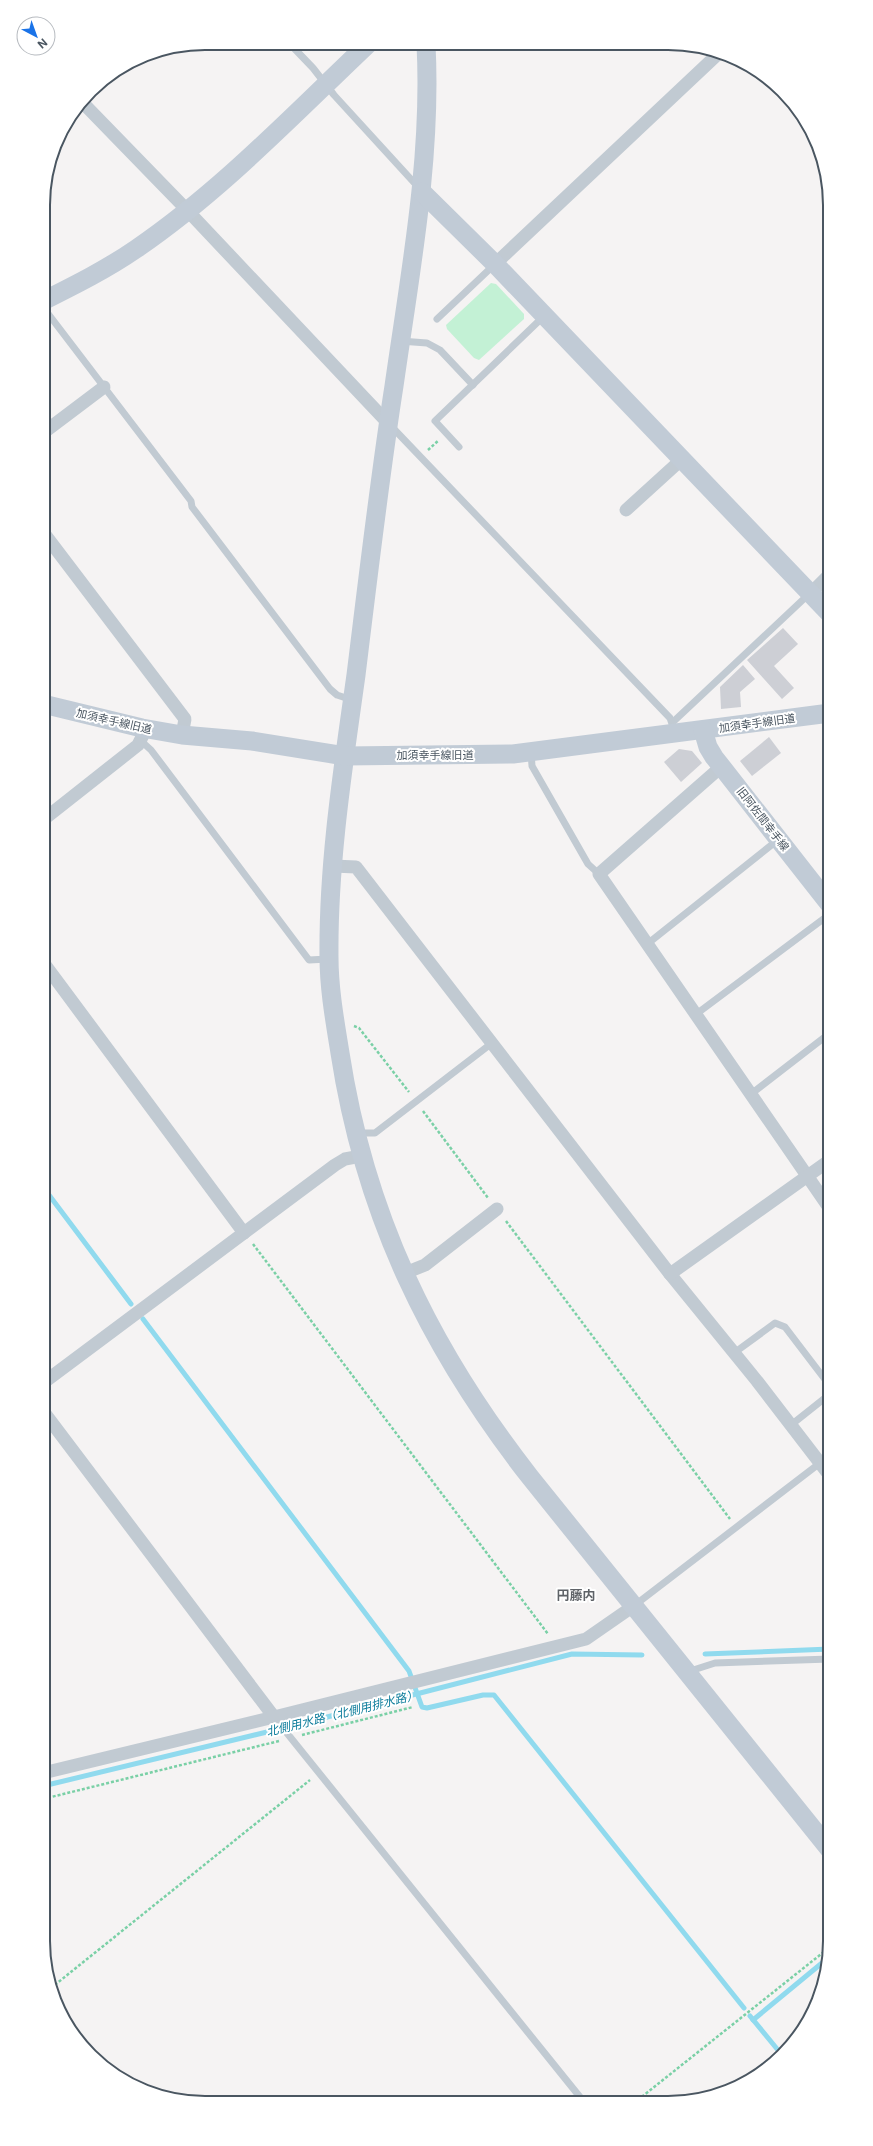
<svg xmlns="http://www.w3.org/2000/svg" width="873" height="2146" viewBox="0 0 873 2146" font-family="Inter,'Noto Sans JP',sans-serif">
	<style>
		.green { fill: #c3f1d5 }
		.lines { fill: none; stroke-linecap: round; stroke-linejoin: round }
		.stream { stroke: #90daee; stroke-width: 5 }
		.building { fill: #cdcfd5 }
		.path { stroke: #7ad0a6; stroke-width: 2.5; stroke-dasharray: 3 2; stroke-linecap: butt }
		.lane { stroke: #c1cad2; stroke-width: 7 }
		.street { stroke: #c1cad2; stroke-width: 13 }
		.secondary { stroke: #c1cbd6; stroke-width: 19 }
		.labels { text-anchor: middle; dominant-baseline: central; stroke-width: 4; stroke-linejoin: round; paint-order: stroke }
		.street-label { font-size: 11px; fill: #4a5661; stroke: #fff }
		.water-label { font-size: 12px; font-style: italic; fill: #0c7c9b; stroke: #fff }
		.quarter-label { font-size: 13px; font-weight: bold; fill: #5f6368; stroke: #fff }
		.rim { fill: none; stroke: #4a5661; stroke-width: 2 }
	</style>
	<rect width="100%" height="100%" fill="#f5f3f3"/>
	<path class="green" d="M491 283 496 284 524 314V319L479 360 474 358 447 329 446 325Z"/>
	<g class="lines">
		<g class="stream">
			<path d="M43 1187 131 1304"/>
			<path d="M143 1319 409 1671 422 1707 427 1708 483 1695H494L744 2008"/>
			<path d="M705 1654 830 1649"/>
			<path d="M43 1786 296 1725 572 1654 642 1655"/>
			<path d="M750 2016 782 2055"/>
			<path d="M753 2020 828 1958"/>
		</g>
	</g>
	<g class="building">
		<path d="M783 628 798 644 774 666 794 688 782 699 747 660Z"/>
		<path d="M743 665 755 679 740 692 741 707 721 709 720 687Z"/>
		<path d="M769 737 781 753 752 776 740 761Z"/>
		<path d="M679 749 692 751 702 763 681 782 664 762Z"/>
	</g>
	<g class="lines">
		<g class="path">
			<path d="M428 450 439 440"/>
			<path d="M354 1026 359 1028 409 1092"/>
			<path d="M423 1111 488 1198"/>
			<path d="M506 1221 730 1519"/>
			<path d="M253 1244 548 1634"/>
			<path d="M302 1735 413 1707"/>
			<path d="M43 1799 279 1741"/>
			<path d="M51 1988 310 1780"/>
			<path d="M634 2103 830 1947"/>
		</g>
		<g class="lane">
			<path d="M290 44 313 68 334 95 419 188"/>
			<path d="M43 307 191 501 192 507 330 689 337 695 352 700"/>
			<path d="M437 319 495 264"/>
			<path d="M400 341 427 343 440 350 473 385"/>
			<path d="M391 426 670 718 675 733"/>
			<path d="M459 447 435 421 543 317"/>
			<path d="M673 722 809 594"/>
			<path d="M140 740 151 750 306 956 309 960 328 959"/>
			<path d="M531 752 532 766 588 864 599 874"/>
			<path d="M646 945 779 839"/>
			<path d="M695 1015 830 914"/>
			<path d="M751 1094 830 1033"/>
			<path d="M358 1133H375L492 1043"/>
			<path d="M734 1353 775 1323 785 1327 830 1386"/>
			<path d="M791 1425 830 1394"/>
			<path d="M635 1605 820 1463"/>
			<path d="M687 1672 715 1663 830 1659"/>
			<path d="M274 1717 584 2102"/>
		</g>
		<g class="street">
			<path d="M83 103 187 210 388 423"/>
			<path d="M495 264 719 53"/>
			<path d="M43 433 104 387"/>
			<path d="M626 510 681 460"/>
			<path d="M43 532 185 719 182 735"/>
			<path d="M810 594 830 574"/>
			<path d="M722 766 599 874 830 1209"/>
			<path d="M43 820 138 745 143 735 142 728"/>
			<path d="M333 866 356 867 670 1274 757 1381 830 1476"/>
			<path d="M43 962 244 1233"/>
			<path d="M405 1273 425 1265 497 1209"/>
			<path d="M670 1274 830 1160"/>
			<path d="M43 1383 335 1165 345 1159 361 1156"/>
			<path d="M43 1411 274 1717"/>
			<path d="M43 1773 274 1717 586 1639 635 1605"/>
		</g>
		<g class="secondary">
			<path d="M426 44C432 159 410 273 394 386 379 482 368 578 356 675 343 768 328 863 329 957 329 989 335 1022 340 1053 365 1216 430 1349 530 1477L830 1850"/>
			<path d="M422 192 495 264 830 614"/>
			<path d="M43 301C75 285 107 269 136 249 221 191 294 114 368 44"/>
			<path d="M43 704 142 728 182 735 252 741 345 756 513 754 830 713"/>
			<path d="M703 730 708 747 714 757 830 905"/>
		</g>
	</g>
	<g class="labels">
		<g class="street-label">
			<text transform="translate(114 721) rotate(13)">加須幸手線旧道</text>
			<text transform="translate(757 723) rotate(-8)">加須幸手線旧道</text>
			<text x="435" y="755">加須幸手線旧道</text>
			<text transform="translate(763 819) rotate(52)">旧阿佐間幸手線</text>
		</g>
		<g class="water-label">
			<text transform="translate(342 1713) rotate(-14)">北側用水路（北側用排水路）</text>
		</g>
		<g class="quarter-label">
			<text x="576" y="1595">円藤内</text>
		</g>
	</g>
	<path d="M0 0H873V2146H0ZM205 50H668A155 155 0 0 1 823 205V1941A155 155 0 0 1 668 2096H205A155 155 0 0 1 50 1941V205A155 155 0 0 1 205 50Z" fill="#fff" fill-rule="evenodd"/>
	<path class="rim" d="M205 50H668A155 155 0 0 1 823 205V1941A155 155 0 0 1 668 2096H205A155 155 0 0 1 50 1941V205A155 155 0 0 1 205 50Z"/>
	<g transform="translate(36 36) rotate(139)"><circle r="19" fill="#ffffff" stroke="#b7bbc0"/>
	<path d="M0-3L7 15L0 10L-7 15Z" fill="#1a73e8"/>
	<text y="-6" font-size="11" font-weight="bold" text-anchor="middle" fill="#4a5661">N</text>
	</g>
</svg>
